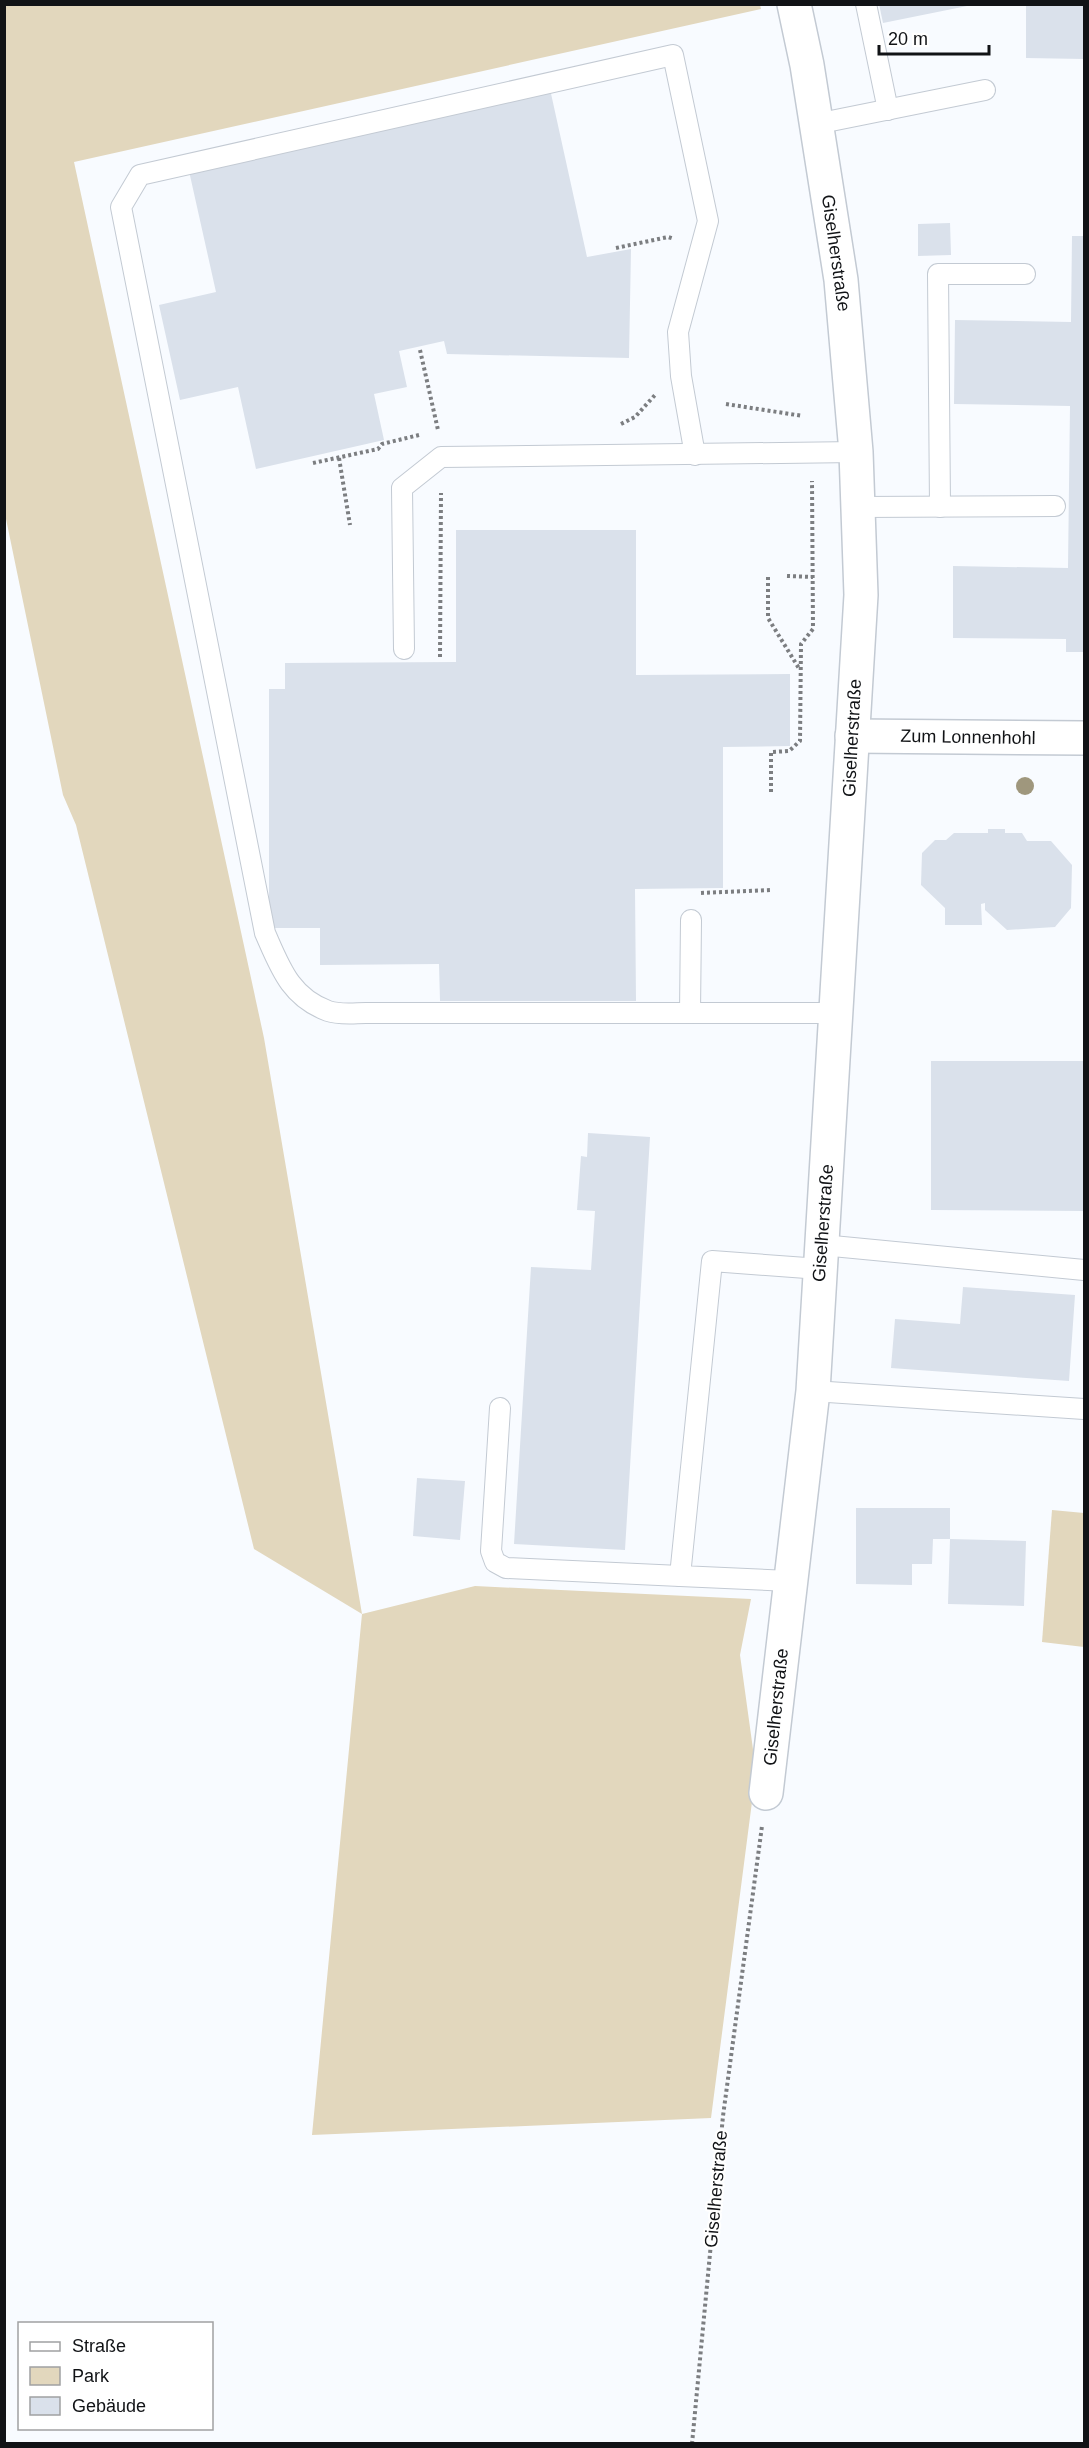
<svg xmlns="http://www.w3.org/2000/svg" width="1089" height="2448" viewBox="0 0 1089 2448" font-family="Arial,sans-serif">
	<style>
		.green { fill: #e2d7bd }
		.building { fill: #dae1eb }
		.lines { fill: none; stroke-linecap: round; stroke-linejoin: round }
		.service-casing { stroke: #c3cad3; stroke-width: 22 }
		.minor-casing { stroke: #c3cad3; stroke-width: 36 }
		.path { stroke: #7c7e81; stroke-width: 4; stroke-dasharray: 3 3; stroke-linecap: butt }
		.service { stroke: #fff; stroke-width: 20 }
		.minor { stroke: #fff; stroke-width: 33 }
		.tree { fill: #9f977d }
		.labels { text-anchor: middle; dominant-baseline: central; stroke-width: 4.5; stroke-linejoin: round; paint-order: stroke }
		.street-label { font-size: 18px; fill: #111316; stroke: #fff }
	</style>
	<rect width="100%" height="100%" fill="#f8fbff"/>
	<g class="green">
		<path d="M4 5H760L761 9 74 162 264 1038 362 1614 475 1586 751 1599 740 1655 756 1771 711 2118 312 2135 362 1614 254 1549 76 825 63 795 5 514Z"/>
		<path d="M1052 1510 1084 1513V1647L1042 1642Z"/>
	</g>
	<g class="building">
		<path d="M879 4H967V6L883 23Z"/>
		<path d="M1026 4H1084V59L1026 58Z"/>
		<path d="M550 89 587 257 631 249 629 358 447 354 444 341 399 351 407 387 374 394 384 440 256 469 238 387 180 400 159 305 216 292 189 171Z"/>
		<path d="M950 223 951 255 918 256V224Z"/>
		<path d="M1072 236H1084V652H1066V639L953 638V566L1068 568 1070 406 954 404 955 320 1071 322Z"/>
		<path d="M456 530H636V675L790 674V746L723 747V888L635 889 636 1001H440L439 964 320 965V928H269V689H285V663L456 662Z"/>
		<path d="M988 829H1005V833H1022L1027 841H1051L1072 865 1071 908 1055 927 1007 930 985 910V903L981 904 982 925H945V908L921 885 922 853 935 840H946L954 833H988Z"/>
		<path d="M931 1061H1084V1211L931 1210Z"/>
		<path d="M588 1133 650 1137 625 1550 514 1544 531 1267 591 1270 595 1211 577 1210 581 1156 587 1157Z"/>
		<path d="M963 1287 1075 1295 1069 1381 891 1368 895 1319 960 1324Z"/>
		<path d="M417 1478 465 1481 460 1540 413 1536Z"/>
		<path d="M856 1508H950V1539H933L932 1564H912V1585L856 1584Z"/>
		<path d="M950 1539 1026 1541 1024 1606 948 1604Z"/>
	</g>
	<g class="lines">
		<g class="service-casing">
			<g id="service">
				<path d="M866 4 888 110"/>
				<path d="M816 124 985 90"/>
				<path d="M695 455 681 376 678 332 708 221 673 55 140 175 121 207 265 933C280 967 290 997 328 1011 339 1015 355 1013 366 1013H836"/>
				<path d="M858 507 1055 506"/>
				<path d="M940 507 938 274H1025"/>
				<path d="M404 649 402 488 441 457 856 452"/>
				<path d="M690 1013 691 920"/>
				<path d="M822 1245 1084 1270"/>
				<path d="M813 1391 1084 1409"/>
				<path d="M500 1408 491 1551 495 1562 506 1568 680 1576"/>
				<path d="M790 1581 680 1576 712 1261 820 1269"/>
			</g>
		</g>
		<g class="minor-casing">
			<g id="minor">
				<path d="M852 736 1084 738"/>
				<path d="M766 1793 813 1391 861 595 856 452 841 280 807 65 794 4"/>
			</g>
		</g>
		<g class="path">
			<path d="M616 248 668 237 674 239"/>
			<path d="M420 350 438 430"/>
			<path d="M726 404 803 416"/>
			<path d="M621 424 635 417 655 395"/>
			<path d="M339 458 350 525"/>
			<path d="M313 463 378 449 382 444 419 435"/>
			<path d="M787 576 813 577"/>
			<path d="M768 577V618L800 670"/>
			<path d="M440 657 441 493"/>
			<path d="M771 792V752L789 751 800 741 801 644 813 629 812 481"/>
			<path d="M701 893 771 890"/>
			<path d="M692 2444 723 2116 762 1826"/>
		</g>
		<use href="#service" class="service"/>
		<use href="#minor" class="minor"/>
	</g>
	<circle class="tree" cx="1025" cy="786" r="9"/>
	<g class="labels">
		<g class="street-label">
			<text transform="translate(836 253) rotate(82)">Giselherstraße</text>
			<text transform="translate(968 737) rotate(1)">Zum Lonnenhohl</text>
			<text transform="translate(852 738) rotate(-87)">Giselherstraße</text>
			<text transform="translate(823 1223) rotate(-86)">Giselherstraße</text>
			<text transform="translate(776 1707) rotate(-84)">Giselherstraße</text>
			<text transform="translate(716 2189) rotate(-85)">Giselherstraße</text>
		</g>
	</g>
	<rect width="1089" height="2448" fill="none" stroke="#111316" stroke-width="12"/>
	<rect x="18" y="2322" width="195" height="108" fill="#ffffff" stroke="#a0a1a2" stroke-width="1.5"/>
	<rect x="30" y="2342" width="30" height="9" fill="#ffffff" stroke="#a0a1a2" stroke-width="1.5"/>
	<text x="72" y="2352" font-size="18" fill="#111316">Straße</text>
	<rect x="30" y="2367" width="30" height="18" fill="#e2d7bd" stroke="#a0a1a2" stroke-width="1.5"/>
	<text x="72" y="2382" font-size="18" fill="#111316">Park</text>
	<rect x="30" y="2397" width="30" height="18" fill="#dae1eb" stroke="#a0a1a2" stroke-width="1.5"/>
	<text x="72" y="2412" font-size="18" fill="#111316">Gebäude</text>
	<path d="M879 45v9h110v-9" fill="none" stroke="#111316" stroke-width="3"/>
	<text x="888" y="45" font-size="18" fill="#111316" stroke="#ffffff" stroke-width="4.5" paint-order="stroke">20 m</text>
</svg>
